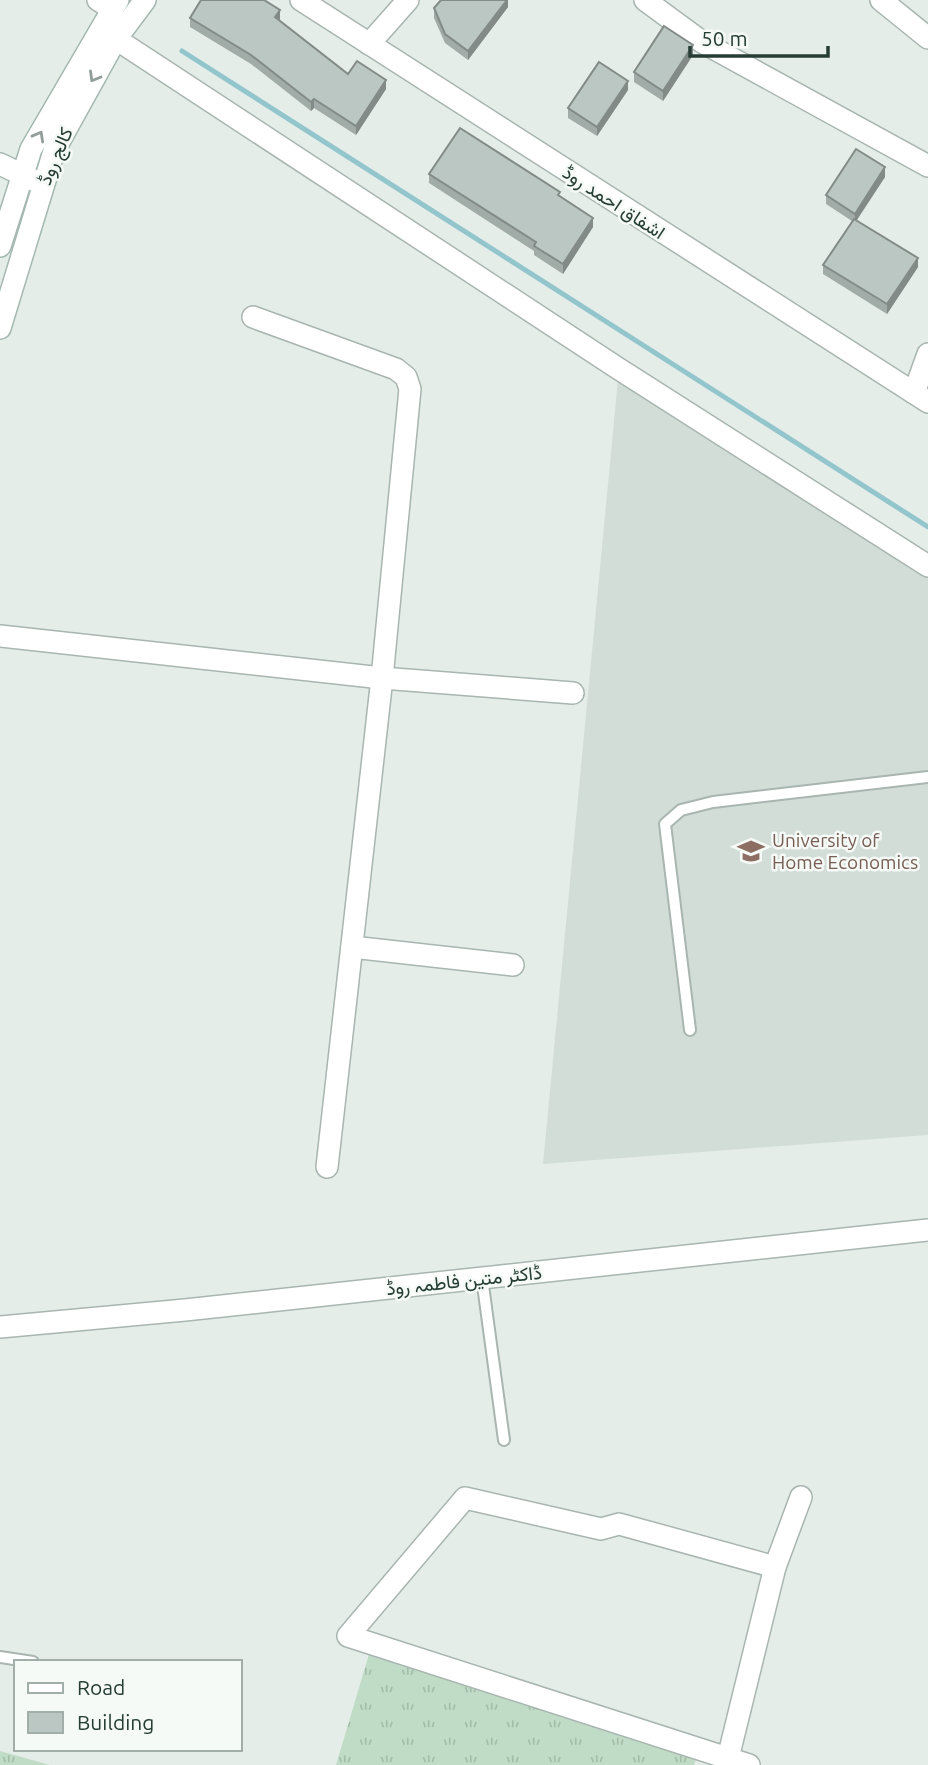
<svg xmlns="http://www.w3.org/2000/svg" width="928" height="1765" viewBox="0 0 928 1765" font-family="Ubuntu,Vazirmatn,sans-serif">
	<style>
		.built { fill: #d3ddd8 }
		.grass { fill: url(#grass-tufts) }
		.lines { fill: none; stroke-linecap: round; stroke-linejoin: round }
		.stream { stroke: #93c6cc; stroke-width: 5 }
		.service-casing { stroke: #a8b5b0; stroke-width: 14 }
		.minor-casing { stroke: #a8b5b0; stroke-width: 24 }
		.secondary-casing { stroke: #a4b8b0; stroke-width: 24 }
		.service { stroke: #fff; stroke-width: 10 }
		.minor { stroke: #fff; stroke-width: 21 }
		.secondary { stroke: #fff; stroke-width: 21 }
		.wall { fill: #a1aba7 }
		.shaded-wall { fill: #838b88 }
		.building { fill: #bbc7c2; stroke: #838b88; stroke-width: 2 }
		.oneway { stroke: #929e9a }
		.labels { text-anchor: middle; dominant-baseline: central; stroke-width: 5; stroke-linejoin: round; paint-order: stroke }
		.street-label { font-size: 19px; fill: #263d36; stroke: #f5faf7 }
		.education-label { font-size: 19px; fill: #785e54; stroke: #f5faf7; text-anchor: start }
	</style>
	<defs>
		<pattern id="grass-tufts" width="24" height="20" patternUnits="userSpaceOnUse" patternTransform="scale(1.75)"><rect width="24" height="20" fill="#c0dcc7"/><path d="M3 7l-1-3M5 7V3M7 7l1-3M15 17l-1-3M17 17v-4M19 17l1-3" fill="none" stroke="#a5beac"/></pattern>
	</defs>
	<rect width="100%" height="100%" fill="#e5ede9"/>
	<path class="built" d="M619 369 928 566V1135L543 1164Z"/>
	<g class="grass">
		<path d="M372 1644 698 1754 694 1765H336Z"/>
		<path d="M0 1751 50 1765H0Z"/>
	</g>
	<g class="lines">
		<path class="stream" d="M182 51 928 527"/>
		<g class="service-casing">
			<g id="service">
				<path d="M690 1030 665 824 681 810 713 802 928 777"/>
				<path d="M482 1278 504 1440"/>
				<path d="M0 1657 33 1662"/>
			</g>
		</g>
		<g class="minor-casing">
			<g id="minor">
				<path d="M98 0 112 9"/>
				<path d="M301 0 928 402"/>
				<path d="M645 0 702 42 928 166"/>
				<path d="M881 0 928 38"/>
				<path d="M116 39 619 369 928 566"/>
				<path d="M369 44 408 0"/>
				<path d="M253 317 396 369 406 377 410 389 382 678 327 1167"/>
				<path d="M914 393 928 354"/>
				<path d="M0 636 382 678 573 693"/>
				<path d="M352 947 513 965"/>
				<path d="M0 1327 185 1310 928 1230"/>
				<path d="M728 1758 775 1567 801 1497"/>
				<path d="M749 1765 348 1636 465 1498 601 1529 619 1524 775 1567"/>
			</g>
		</g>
		<g class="secondary-casing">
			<g id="secondary">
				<path d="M0 164 33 180"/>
				<path d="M0 246 31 149 118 0"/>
				<path d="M0 328 54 151 116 39 145 0"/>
			</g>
		</g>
		<use href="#service" class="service"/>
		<use href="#minor" class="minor"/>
		<use href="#secondary" class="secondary"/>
	</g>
	<g class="wall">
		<path d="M508 0V7L468 60 445 43 434 18V8Z"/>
		<path d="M190 18 280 19 279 20 348 74 386 89 356 135 314 108 311 111 251 64 190 27Z"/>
		<path d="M693 55 663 101 634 82V72Z"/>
		<path d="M628 90 597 136 568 118V108Z"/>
		<path d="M429 174 560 197 593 227 563 274 534 255V251L429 183Z"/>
		<path d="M885 177 856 220 918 267 887 314 823 274V265L852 221 826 204V195Z"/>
	</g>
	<g class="shaded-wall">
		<path d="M507 0H508V7L468 60V51Z"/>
		<path d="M280 10V19L275 26V17Z"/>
		<path d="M693 45V55L663 101V91Z"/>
		<path d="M386 80V89L356 135V126Z"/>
		<path d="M628 81V90L597 136V127Z"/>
		<path d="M314 99V108L311 111V102Z"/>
		<path d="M885 167V177L855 223V214Z"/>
		<path d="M593 218V227L563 274V264Z"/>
		<path d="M918 258V267L887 314V304Z"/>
	</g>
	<g class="building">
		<path d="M201 0H264L280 10 275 17 348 74 357 61 386 80 356 126 314 99 311 102 251 55 190 18Z"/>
		<path d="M441 0H507L468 51 445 34 434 8Z"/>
		<path d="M664 26 693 45 663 91 634 72Z"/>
		<path d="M599 62 628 81 597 127 568 108Z"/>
		<path d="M460 128 560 192 558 195 593 218 563 264 534 246 536 242 429 174Z"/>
		<path d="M856 149 885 167 855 214 826 195Z"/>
		<path d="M854 219 918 258 887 304 823 265Z"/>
	</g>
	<defs><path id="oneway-chevron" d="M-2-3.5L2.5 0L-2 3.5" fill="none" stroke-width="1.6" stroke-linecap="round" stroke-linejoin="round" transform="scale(1.75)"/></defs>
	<g class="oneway">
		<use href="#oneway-chevron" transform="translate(94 77) rotate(120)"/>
		<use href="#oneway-chevron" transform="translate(39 136) rotate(-61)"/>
	</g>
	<defs>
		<g id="university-bare" transform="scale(2.1)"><path d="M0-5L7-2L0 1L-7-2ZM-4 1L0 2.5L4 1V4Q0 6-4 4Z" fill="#8d6e63" stroke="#f5faf7" stroke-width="2.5" paint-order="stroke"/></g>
	</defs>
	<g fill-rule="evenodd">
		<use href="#university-bare" x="751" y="851"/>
	</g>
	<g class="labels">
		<g class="street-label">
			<text transform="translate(55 156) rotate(-67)">کالج روڈ</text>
			<text transform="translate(614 202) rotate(33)">اشفاق احمد روڈ</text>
			<text transform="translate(464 1280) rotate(-6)">ڈاکٹر متین فاطمہ روڈ</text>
		</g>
		<g class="education-label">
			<text x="772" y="840">University of<tspan x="772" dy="22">Home Economics</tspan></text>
		</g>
	</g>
	<rect x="14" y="1660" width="228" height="91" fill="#f5faf7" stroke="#a2aeaa" stroke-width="2"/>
	<rect x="28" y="1683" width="35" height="10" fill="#ffffff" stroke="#a2aeaa" stroke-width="2"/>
	<text x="77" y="1695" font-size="21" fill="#263d36">Road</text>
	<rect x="28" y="1712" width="35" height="21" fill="#bbc7c2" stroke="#a2aeaa" stroke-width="2"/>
	<text x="77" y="1730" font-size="21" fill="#263d36">Building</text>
	<path d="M690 46v10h138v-10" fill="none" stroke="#263d36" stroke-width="3.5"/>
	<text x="701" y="46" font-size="21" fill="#263d36" stroke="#f5faf7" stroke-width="5" paint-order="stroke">50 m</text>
</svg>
